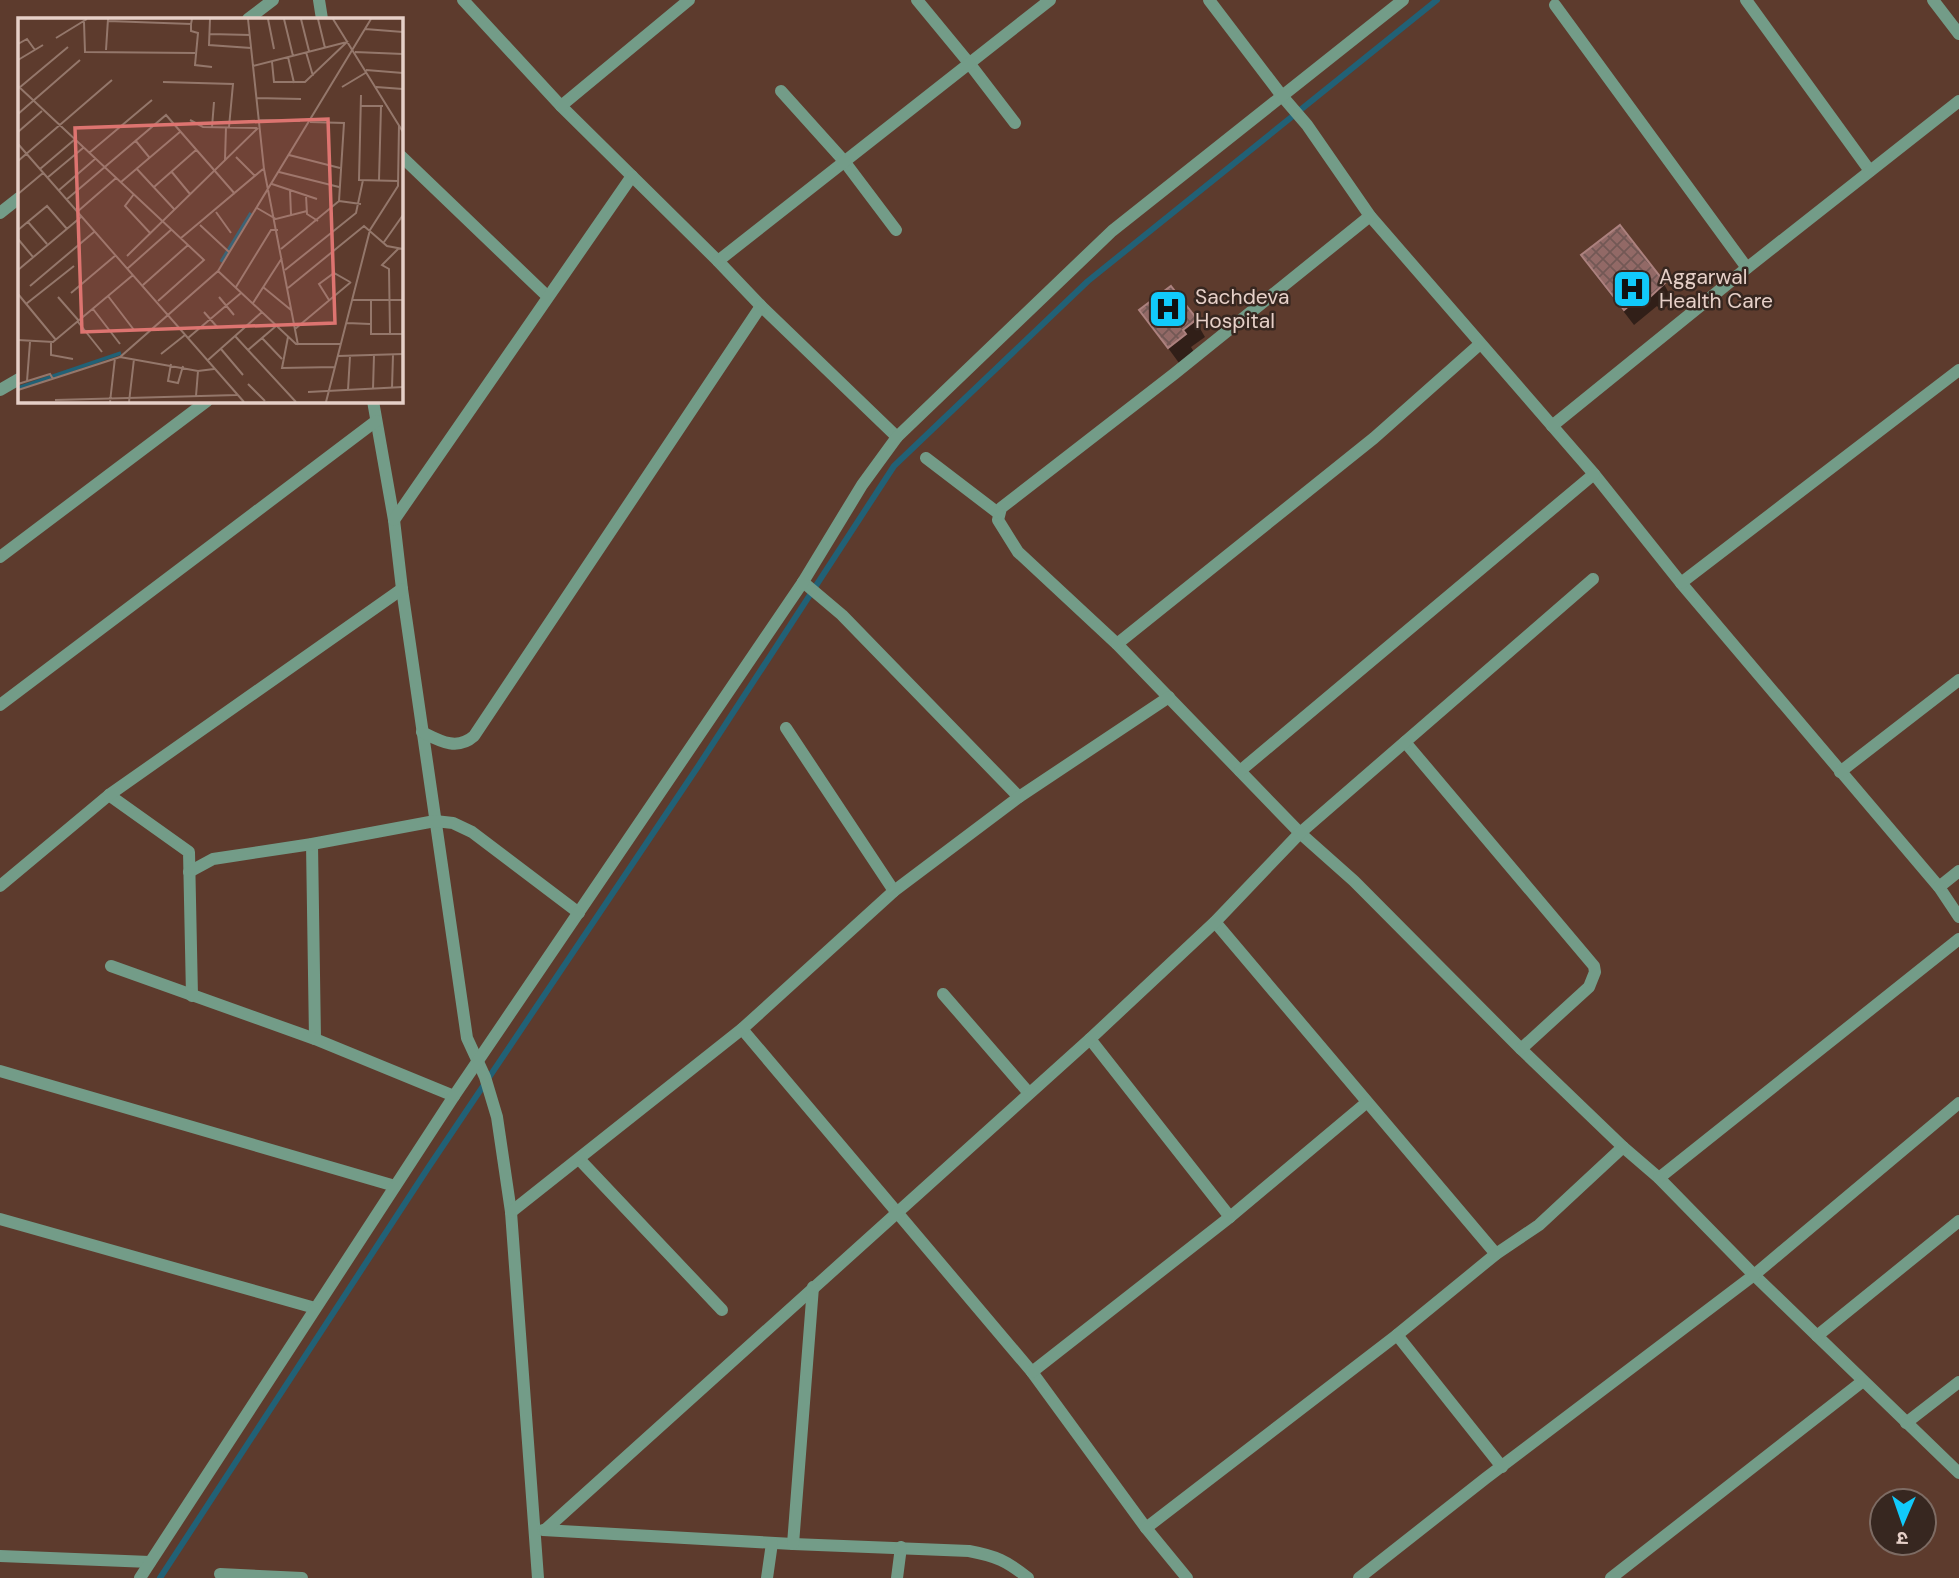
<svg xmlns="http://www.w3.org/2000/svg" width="1959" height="1578" viewBox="0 0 1959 1578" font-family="'DM Sans','Noto Sans Devanagari',sans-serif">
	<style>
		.shadow { fill: #0007 }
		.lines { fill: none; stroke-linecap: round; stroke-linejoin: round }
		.stream { stroke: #216176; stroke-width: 6 }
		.building { fill: url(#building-cross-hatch); stroke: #ac817e; stroke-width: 2 }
		.minor { stroke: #739c88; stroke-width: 12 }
		.labels { text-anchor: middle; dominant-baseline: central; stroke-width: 5; stroke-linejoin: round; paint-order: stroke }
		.poi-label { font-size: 21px; fill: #e6d0c8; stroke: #372720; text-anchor: start }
		.inset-river { fill: none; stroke: #216176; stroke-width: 3.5 }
		.inset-road { fill: none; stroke: #94776b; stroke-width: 2 }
		.view { fill: #dd7470; fill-opacity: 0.15; stroke: #dd7470; stroke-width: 3.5 }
		.inset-edge { fill: none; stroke: #e6d0c8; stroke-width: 3.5 }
	</style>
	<defs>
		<pattern id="building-cross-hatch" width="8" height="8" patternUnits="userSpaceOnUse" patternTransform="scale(1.75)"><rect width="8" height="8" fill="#926966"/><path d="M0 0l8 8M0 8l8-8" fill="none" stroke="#735855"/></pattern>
	</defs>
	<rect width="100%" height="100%" fill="#5d3b2d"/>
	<g class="shadow">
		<path d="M1584 255 1664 284 1673 301 1661 311 1657 306 1634 325 1593 272Z"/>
		<path d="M1141 311 1195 320 1205 337 1191 347 1194 352 1179 363Z"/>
	</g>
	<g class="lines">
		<path class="stream" d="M160 1578 428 1168 699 765 894 466 1088 281 1437 0"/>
	</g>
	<g class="building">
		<path d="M1620 225 1665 283 1651 296 1646 291 1624 310 1581 255Z"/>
		<path d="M1171 286 1197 319 1183 330 1186 334 1168 348 1139 310Z"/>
	</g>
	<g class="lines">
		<g class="minor">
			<path d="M319 0 322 19"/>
			<path d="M463 0 561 106 718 261 761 306 897 437"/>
			<path d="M917 0 969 63 1015 123"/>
			<path d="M1209 0 1282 96 1307 125 1370 216 1594 474 1681 583 1939 887 1959 917"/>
			<path d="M1746 0 1870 171"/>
			<path d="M1933 0 1959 34"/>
			<path d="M1555 5 1747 268"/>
			<path d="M248 19 273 0"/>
			<path d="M781 91 844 161 896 230"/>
			<path d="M561 106 689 0"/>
			<path d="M401 156 547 296"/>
			<path d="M0 213 19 198"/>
			<path d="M1370 216 1174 374 1001 508 998 520 1018 552 1117 644 1300 833 1354 881 1521 1049 1623 1147 1659 1178 1754 1275 1959 1473"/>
			<path d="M718 261 1050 0"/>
			<path d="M0 390 19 379"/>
			<path d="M373 401 394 520 402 589 467 1038 485 1077 497 1117 511 1212 538 1578"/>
			<path d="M1552 426 1747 268 1959 101"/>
			<path d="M926 458 998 513"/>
			<path d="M394 520 632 176"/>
			<path d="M0 557 207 401"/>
			<path d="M803 582 842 615 1019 797"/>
			<path d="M1681 583 1959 370"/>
			<path d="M1117 644 1374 438 1480 344"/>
			<path d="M0 705 376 421"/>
			<path d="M786 728 894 891"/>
			<path d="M422 732C440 741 457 751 474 736L761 306"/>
			<path d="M1405 742 1594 966 1595 972 1589 987 1521 1049"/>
			<path d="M1240 771 1594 474"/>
			<path d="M1840 772 1959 680"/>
			<path d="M109 795 189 852 192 996"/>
			<path d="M312 844 315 1039"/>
			<path d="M189 872 213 859 312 844 435 821 453 823 472 832 579 913"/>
			<path d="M0 886 109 795 402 589"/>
			<path d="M1939 887 1959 871"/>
			<path d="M1215 922 1496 1254"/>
			<path d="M111 966 315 1039 454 1096"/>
			<path d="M943 994 1028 1092"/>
			<path d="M742 1029 1032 1372 1146 1528 1187 1578"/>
			<path d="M1090 1039 1230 1217"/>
			<path d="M0 1071 395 1186"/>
			<path d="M579 1159 722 1310"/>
			<path d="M1659 1178 1959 939"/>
			<path d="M511 1212 742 1029 894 891 1019 797 1169 697"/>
			<path d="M0 1219 315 1308"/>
			<path d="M1397 1335 1502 1467"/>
			<path d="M1817 1336 1959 1221"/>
			<path d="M1032 1372 1230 1217 1366 1103"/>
			<path d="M1906 1423 1959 1382"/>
			<path d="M1146 1528 1397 1335 1496 1254 1539 1225 1623 1147"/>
			<path d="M543 1530 793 1544 969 1551C996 1556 1007 1561 1028 1578"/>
			<path d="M545 1530 1090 1039 1215 922 1300 833 1593 579"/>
			<path d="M793 1544 813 1287"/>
			<path d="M0 1556 150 1562"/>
			<path d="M220 1574 302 1578"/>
			<path d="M140 1578 454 1096 803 582 862 485 897 437 1112 231 1403 0"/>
			<path d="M767 1578 772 1543"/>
			<path d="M897 1578 901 1547"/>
			<path d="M1359 1578 1486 1478 1754 1275 1959 1103"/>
			<path d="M1611 1578 1863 1381"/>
		</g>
	</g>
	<defs>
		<g id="hospital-square" transform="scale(2.0125)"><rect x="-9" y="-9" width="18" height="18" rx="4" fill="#11cafb" stroke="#372720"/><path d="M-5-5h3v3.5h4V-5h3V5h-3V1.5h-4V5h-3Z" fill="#111"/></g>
	</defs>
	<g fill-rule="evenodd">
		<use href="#hospital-square" x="1632" y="289"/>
		<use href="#hospital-square" x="1168" y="309"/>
	</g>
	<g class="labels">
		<g class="poi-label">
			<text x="1659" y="277">Aggarwal<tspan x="1659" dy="24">Health Care</tspan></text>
			<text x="1195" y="297">Sachdeva<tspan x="1195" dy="24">Hospital</tspan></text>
		</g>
	</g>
	<g transform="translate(18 18)">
		<rect width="385" height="385" fill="#5d3b2d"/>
		<path class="inset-river" d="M203 244 233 195M0 370 103 335"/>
		<path class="inset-road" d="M192 1 191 27 233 30M230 1 246 151 280 327M250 1 256 31M266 1 275 38M283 1 291 33M300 1 307 30M315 1 385 114M90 3 173 6 174 1M66 4 67 34 177 35M173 6V13L180 15 177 47 194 49M347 11 385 14M192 16 232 17M38 20 69 1M0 26 9 21 17 32M88 32 90 1M288 34 295 58M337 34 385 36M270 39 276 65M0 42 25 27M254 44 256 64H287L330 23M235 48 329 24M348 52 385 55M145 64 215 66 211 109M0 68 186 242 140 283M324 69 349 54M358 69 385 71M1 70 50 29M343 77 341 162 380 163M238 80 283 81M343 88H365M0 96 62 42M172 102 185 109 239 110M241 102 282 103M194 109 196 84M0 114 24 93M117 122 131 139M0 126 226 384M71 135 134 82M271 137 322 150M218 139 237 158M207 142 208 109M0 143 94 62M118 150 156 191M22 151 56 122M153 153 172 176M261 154 321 169M29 160 65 130M361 162 363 88M103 164 163 113M254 166 299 181M136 169 178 132M272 172 273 197M40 173 77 141M0 176 25 155M116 176 107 188 133 216M288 177 289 196 300 203M48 182 148 97 217 176M321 183 343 186M239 190 258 201 289 193M59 194 98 160M198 194 213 215M10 204 29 226M182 207 211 234M0 212 29 188 49 211M163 220 245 151M0 221 15 239M366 224 385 197M263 231 321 183 326 105 292 104M109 238 240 110M109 251 154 211M0 252 63 199M267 252 338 195 345 162M200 253 278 326H322M125 267 170 227M12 268 76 214M218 269 253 212H260M245 269 273 292M270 270 346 208 369 228 385 231M53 275 98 237M0 276 38 322M90 278 116 312M40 279 61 303M201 279 216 297M311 282 301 266 316 255 332 264M334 282H385M353 282V316H385M235 285 264 240M8 286 56 248M75 291 102 326M186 294 200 310M60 304 84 334M329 305 352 306M277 311 333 264M372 316 371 251 364 247 381 230M217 318 278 384M270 319 264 350 317 349M170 320 223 275M244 320 264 341M0 322 35 324 115 257M33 325V337L55 341M203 331 225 357M230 332 258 308M143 336 167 317M320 338 385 336M102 339 180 353 196 351M190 342 244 294M153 346 150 363 160 365 165 348M9 363 12 324M0 366 32 356 35 361M230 366 247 383M374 370 375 337M355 371 356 337M0 372 102 339 200 253 353 1M330 372 332 338M290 374 385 369M178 378 180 353M37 382 219 377M92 384 97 340M111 384 116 341M308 384 352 212 380 168 381 107"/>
		<path class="view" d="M310 101 317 305 64 314 57 110Z"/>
		<rect width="385" height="385" class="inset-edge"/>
	</g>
	<g transform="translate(1903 1522) rotate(182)"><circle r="33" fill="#372720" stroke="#7d6b63" stroke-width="2"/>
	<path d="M0-5L12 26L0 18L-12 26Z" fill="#11cafb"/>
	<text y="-10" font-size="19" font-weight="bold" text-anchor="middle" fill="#e6d0c8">उ</text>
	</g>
</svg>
